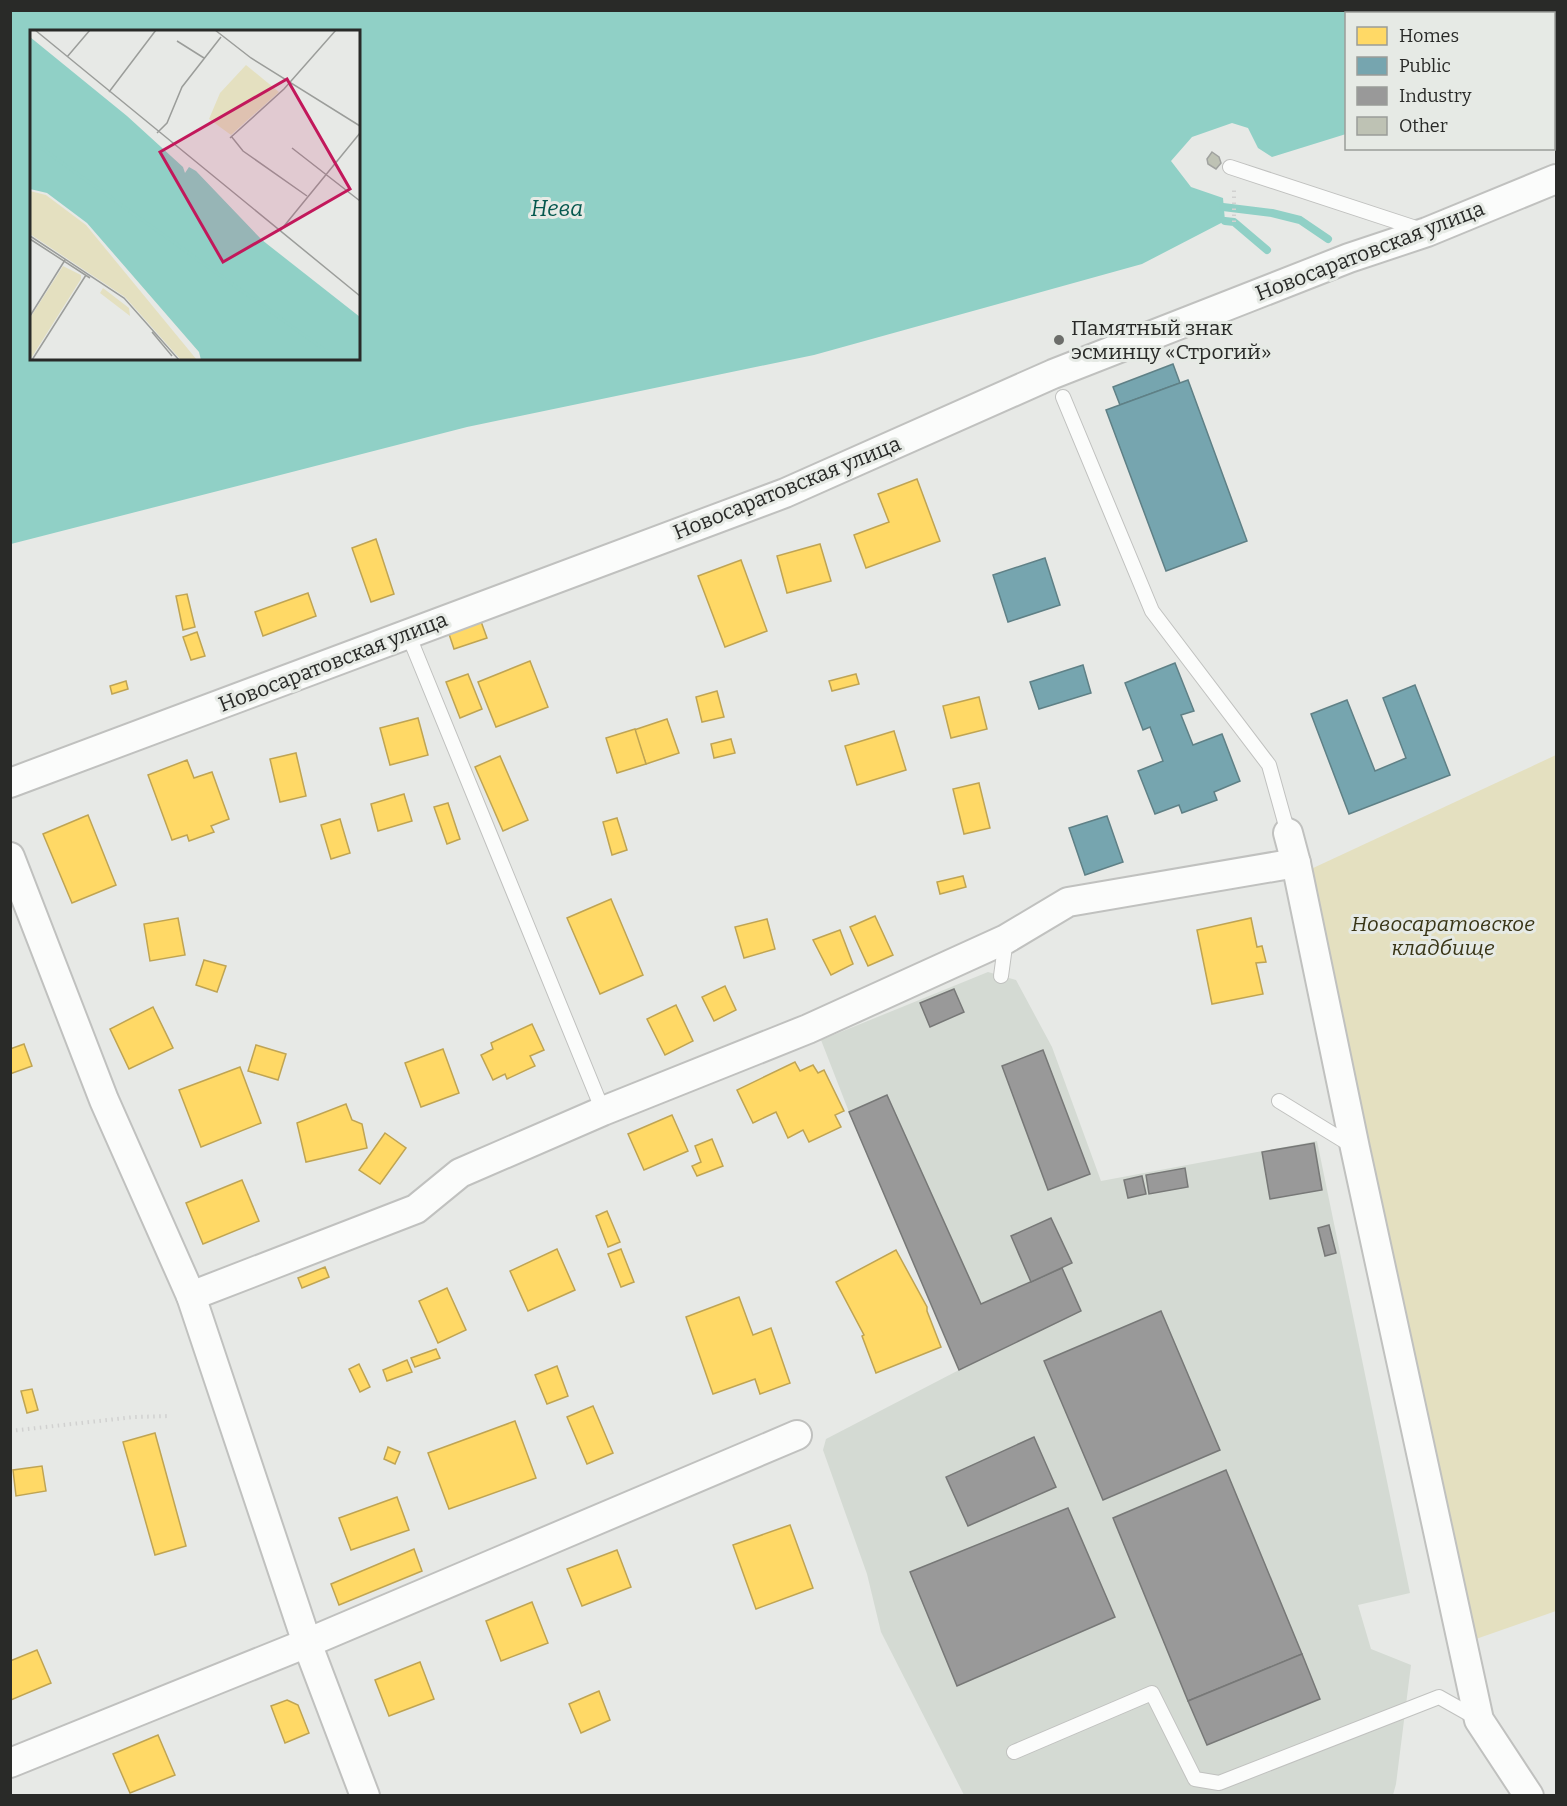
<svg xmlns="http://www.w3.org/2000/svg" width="1567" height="1806" viewBox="0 0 1567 1806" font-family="Bitter,serif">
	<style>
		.built { fill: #d4dad3 }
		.green { fill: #e4e0c0 }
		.water { fill: #90d0c6; fill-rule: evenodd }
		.homes { fill: #ffd966; stroke: #bfa453; stroke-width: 1.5 }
		.public { fill: #76a5af; stroke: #5f8086; stroke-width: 1.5 }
		.industry { fill: #999; stroke: #777877; stroke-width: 1.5 }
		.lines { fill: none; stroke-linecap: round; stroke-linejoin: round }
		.stream { stroke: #90d0c6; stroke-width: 8 }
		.building { fill: #bec2b4; stroke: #a0a29f; stroke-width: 1.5 }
		.lane-casing { stroke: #c0c1bf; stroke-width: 16 }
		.street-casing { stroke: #c0c1bf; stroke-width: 32 }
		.path { stroke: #d1d1d0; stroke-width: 4; stroke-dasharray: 1.5 4.5; stroke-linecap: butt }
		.lane { stroke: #fbfcfb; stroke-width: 14 }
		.street { stroke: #fbfcfb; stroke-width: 28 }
		.poi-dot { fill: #6c6d6a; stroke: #e6eae5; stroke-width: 2 }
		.labels { text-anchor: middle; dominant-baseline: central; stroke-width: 6; stroke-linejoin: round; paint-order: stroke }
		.street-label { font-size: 21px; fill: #292a28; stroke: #e6eae5 }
		.poi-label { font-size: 21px; fill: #292a28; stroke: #e6eae5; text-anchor: start }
		.park-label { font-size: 21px; font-style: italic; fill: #393516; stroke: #e6eae5 }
		.water-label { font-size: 22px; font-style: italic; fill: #05584e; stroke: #e6eae5 }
		.inset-river { fill: none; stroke: #90d0c6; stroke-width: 3 }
		.inset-road { fill: none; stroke: #9b9d9a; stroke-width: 1.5 }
		.view { fill: #c2185b; fill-opacity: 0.15; stroke: #c2185b; stroke-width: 3 }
		.inset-edge { fill: none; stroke: #292a28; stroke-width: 3 }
	</style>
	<rect width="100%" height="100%" fill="#e7e9e6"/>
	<path class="built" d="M988 972 1016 980 1052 1047 1101 1181 1317 1141 1410 1593 1358 1605 1371 1649 1411 1665 1396 1784 1393 1795H964L881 1632 867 1574 823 1450 826 1439 959 1370 849 1112 821 1040Z"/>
	<path class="green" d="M1556 755V1611L1476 1639 1311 869Z"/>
	<path class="water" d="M11 10H1556V70L1554 71V14H1346V134L1272 157 1258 148 1248 128 1232 123 1192 137 1171 161 1191 187 1223 198 1225 221 1142 264 814 355 467 427 11 544ZM32 32H358V358H32Z"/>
	<g class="homes">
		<path d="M917 479 940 541 866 568 854 535 889 522 878 494Z"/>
		<path d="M376 539 394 594 371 602 352 548Z"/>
		<path d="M820 544 831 581 787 593 777 556Z"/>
		<path d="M741 560 767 631 725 647 698 576Z"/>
		<path d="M308 593 316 616 263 636 255 612Z"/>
		<path d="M187 594 195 627 183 630 176 596Z"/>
		<path d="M479 616 487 638 454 649 447 628Z"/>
		<path d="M197 632 205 656 191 660 183 637Z"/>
		<path d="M530 661 548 707 496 727 478 682Z"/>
		<path d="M468 674 482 709 460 718 446 682Z"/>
		<path d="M856 674 859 684 832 691 829 681Z"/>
		<path d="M126 681 128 689 112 694 110 686Z"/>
		<path d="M717 691 724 717 702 722 696 697Z"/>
		<path d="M979 697 987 729 951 738 943 706Z"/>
		<path d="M418 718 428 755 390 765 380 728Z"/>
		<path d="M667 719 679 753 646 764 634 730Z"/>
		<path d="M635 729 646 764 617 773 606 738Z"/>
		<path d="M894 731 906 770 857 785 845 746Z"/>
		<path d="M731 739 735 753 714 758 711 744Z"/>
		<path d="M296 753 306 796 280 802 270 759Z"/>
		<path d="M500 756 528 820 503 831 475 767Z"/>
		<path d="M187 760 194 778 212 772 229 819 211 826 214 832 189 841 187 835 172 840 148 775Z"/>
		<path d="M979 783 990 828 964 834 953 789Z"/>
		<path d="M404 794 412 821 378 831 371 804Z"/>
		<path d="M448 803 460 839 447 844 434 807Z"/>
		<path d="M88 815 116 885 72 903 43 834Z"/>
		<path d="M617 818 627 850 612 855 603 822Z"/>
		<path d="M340 819 350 853 331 859 321 825Z"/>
		<path d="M963 876 966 887 940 894 937 882Z"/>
		<path d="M611 899 643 975 600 994 567 918Z"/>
		<path d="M875 916 893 955 868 966 850 927Z"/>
		<path d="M178 918 185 955 150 961 144 924Z"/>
		<path d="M1251 918 1257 947 1262 946 1266 962 1256 963 1263 994 1212 1004 1197 930Z"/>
		<path d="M767 919 775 949 744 958 735 927Z"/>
		<path d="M840 930 853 964 831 975 813 940Z"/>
		<path d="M204 960 226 966 217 992 196 985Z"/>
		<path d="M725 986 736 1010 714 1021 702 997Z"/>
		<path d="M676 1005 693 1041 665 1055 647 1019Z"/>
		<path d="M153 1007 173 1048 129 1069 110 1029Z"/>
		<path d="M532 1024 544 1050 530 1056 535 1066 507 1079 505 1074 493 1080 481 1055 493 1049 491 1043Z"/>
		<path d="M24 1044 32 1066 10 1074V1049Z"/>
		<path d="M256 1045 286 1054 278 1080 248 1071Z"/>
		<path d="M443 1049 459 1093 421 1107 405 1063Z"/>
		<path d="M795 1062 800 1071 813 1065 818 1073 824 1070 844 1111 835 1115 841 1127 809 1142 803 1130 788 1138 776 1112 753 1123 737 1090Z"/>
		<path d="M240 1067 261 1123 201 1147 179 1090Z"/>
		<path d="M346 1104 352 1120 362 1124 367 1148 306 1162 297 1123Z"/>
		<path d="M672 1115 688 1151 644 1170 628 1134Z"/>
		<path d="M385 1133 406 1148 380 1184 359 1170Z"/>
		<path d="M712 1139 723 1166 697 1176 692 1166 701 1162 695 1146Z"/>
		<path d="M242 1180 259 1221 203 1244 186 1203Z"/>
		<path d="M607 1211 620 1242 608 1247 596 1216Z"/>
		<path d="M557 1249 575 1290 528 1311 510 1271Z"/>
		<path d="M621 1249 634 1282 621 1287 608 1254Z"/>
		<path d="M896 1250 927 1307V1311L941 1347 876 1373 862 1336 864 1335 836 1282Z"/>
		<path d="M325 1267 329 1277 302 1288 298 1278Z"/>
		<path d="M447 1288 466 1330 438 1343 419 1301Z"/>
		<path d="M739 1297 753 1335 771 1328 790 1383 760 1394 755 1379 713 1394 686 1317Z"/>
		<path d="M436 1349 440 1358 415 1367 411 1358Z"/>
		<path d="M407 1360 412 1372 387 1381 383 1370Z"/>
		<path d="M359 1364 370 1387 360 1392 349 1369Z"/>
		<path d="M557 1366 568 1396 547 1404 535 1375Z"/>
		<path d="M32 1389 38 1410 27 1413 21 1391Z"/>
		<path d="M593 1406 613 1453 587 1464 567 1417Z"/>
		<path d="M515 1421 536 1478 449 1509 428 1453Z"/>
		<path d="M155 1433 186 1546 155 1555 123 1442Z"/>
		<path d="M388 1447 400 1452 395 1464 384 1459Z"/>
		<path d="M42 1466 46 1491 16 1496 13 1470Z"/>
		<path d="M397 1497 409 1530 351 1550 339 1518Z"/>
		<path d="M790 1525 813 1588 756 1609 733 1545Z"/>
		<path d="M414 1549 422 1571 339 1605 331 1584Z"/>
		<path d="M617 1550 631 1587 582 1606 567 1569Z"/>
		<path d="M532 1602 548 1643 501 1661 486 1621Z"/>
		<path d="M37 1650 51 1683 11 1700 10 1661Z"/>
		<path d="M420 1662 434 1699 389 1716 375 1680Z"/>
		<path d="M599 1691 610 1720 581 1733 569 1704Z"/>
		<path d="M287 1700 298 1705 309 1733 285 1743 271 1706Z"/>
		<path d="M158 1735 175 1775 130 1793 113 1754Z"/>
	</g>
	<g class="public">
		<path d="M1173 364 1180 383 1120 405 1113 387Z"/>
		<path d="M1188 380 1247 541 1166 571 1106 410Z"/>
		<path d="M1045 558 1060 605 1008 622 993 575Z"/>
		<path d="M1175 663 1194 711 1181 715 1193 745 1222 734 1240 781 1214 792 1217 800 1182 813 1179 805 1155 814 1138 771 1163 761 1150 727 1143 730 1125 683Z"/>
		<path d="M1083 665 1091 693 1039 709 1030 682Z"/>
		<path d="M1415 685 1450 775 1349 814 1311 714 1347 700 1375 771 1406 758 1383 698Z"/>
		<path d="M1107 816 1123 862 1085 875 1069 828Z"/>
	</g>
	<g class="industry">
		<path d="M954 989 964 1012 930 1027 920 1003Z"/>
		<path d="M1043 1050 1090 1174 1048 1190 1002 1066Z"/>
		<path d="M887 1095 981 1304 1062 1268 1081 1311 959 1370 849 1112Z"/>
		<path d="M1314 1143 1322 1190 1270 1199 1262 1152Z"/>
		<path d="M1185 1168 1188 1187 1149 1194 1146 1175Z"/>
		<path d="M1142 1176 1146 1194 1128 1198 1124 1180Z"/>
		<path d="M1051 1218 1072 1263 1031 1282 1011 1236Z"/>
		<path d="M1329 1225 1336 1253 1325 1256 1318 1228Z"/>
		<path d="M1161 1311 1220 1450 1103 1500 1044 1361Z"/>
		<path d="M1034 1437 1056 1487 968 1526 946 1477Z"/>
		<path d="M1226 1470 1302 1654 1188 1701 1113 1518Z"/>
		<path d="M1068 1508 1115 1617 957 1686 910 1572Z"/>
		<path d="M1302 1654 1320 1699 1207 1745 1188 1701Z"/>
	</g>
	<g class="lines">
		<g class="stream">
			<path d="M1223 207 1272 213 1300 220 1328 239"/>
			<path d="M1225 221 1234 222 1267 250"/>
		</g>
	</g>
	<path class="building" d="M1212 152 1219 157 1221 163 1216 169 1208 164 1207 159Z"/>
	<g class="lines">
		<g class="lane-casing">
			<g id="lane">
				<path d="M1230 167 1422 230"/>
				<path d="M1063 397 1152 611 1269 765 1288 833"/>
				<path d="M408 634 603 1111"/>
				<path d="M1001 976 1006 939"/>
				<path d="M1279 1101 1354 1147"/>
				<path d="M1014 1752 1152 1693 1195 1779 1219 1783 1439 1697 1478 1719"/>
			</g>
		</g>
		<g class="street-casing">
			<g id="street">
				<path d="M10 783 785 493 1053 374 1349 258 1427 232 1556 179"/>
				<path d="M1288 833 1296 863 1355 1148 1479 1720 1529 1796"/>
				<path d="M10 857 104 1100 191 1296 307 1643 365 1796"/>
				<path d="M191 1296 416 1209 460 1173 603 1111 808 1029 1006 939 1068 902 1296 863"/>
				<path d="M10 1763 307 1643 797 1435"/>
			</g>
		</g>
		<g class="path">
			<path d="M1234 222V190"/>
			<path d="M10 1431 134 1417 171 1416"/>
		</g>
		<use href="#lane" class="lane"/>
		<use href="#street" class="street"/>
	</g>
	<circle class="poi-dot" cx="1059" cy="340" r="6"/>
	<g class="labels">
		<g class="street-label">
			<text transform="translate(1370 251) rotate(-21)">Новосаратовская улица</text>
			<text transform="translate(787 488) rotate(-22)">Новосаратовская улица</text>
			<text transform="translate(333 662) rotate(-21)">Новосаратовская улица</text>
		</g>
		<g class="poi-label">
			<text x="1071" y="328">Памятный знак<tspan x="1071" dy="24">эсминцу «Строгий»</tspan></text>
		</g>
		<g class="park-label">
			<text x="1443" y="924">Новосаратовское<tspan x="1443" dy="24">кладбище</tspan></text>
		</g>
		<g class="water-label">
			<text x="557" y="208">Нева</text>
		</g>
	</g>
	<g transform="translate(30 30)">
		<rect width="330" height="330" fill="#e7e9e6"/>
		<path d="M216 35 249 62 201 105 179 89 190 63ZM0 161 16 165 56 195 167 330H151L95 267 0 204ZM33 236 51 245V249L0 330V288ZM73 258 99 278 100 286 70 263Z" fill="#e4e0c0"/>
		<path d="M0 7 97 86 153 137 155 143 159 137 166 141 232 210 330 287V330H171L169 322 57 193 17 163 0 159Z" fill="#90d0c6"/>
		<path class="inset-river" d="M0 110 309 330"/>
		<path class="inset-road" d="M5 0 330 266M185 0 221 28 330 96M147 11 174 28M37 27 60 0M79 62 126 0M127 103 137 93 152 57 191 7M201 106 213 121 277 166M200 108 254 59 306 0M262 118 330 171M250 201 330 103M0 206 94 268 149 330M0 209 60 248M0 286 35 230M122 302 142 326M2 330 56 245"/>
		<path class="view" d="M257 49 320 159 193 232 130 122Z"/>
		<rect width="330" height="330" class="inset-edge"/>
	</g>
	<rect width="1567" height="1806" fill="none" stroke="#292a28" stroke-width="24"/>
	<rect x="1345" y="12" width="210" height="138" fill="#e6eae5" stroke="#9a9d99" stroke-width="1.5"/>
	<rect x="1357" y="27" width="30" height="18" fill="#ffd966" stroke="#9a9d99" stroke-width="1.5"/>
	<text x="1399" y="42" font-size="18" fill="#292a28">Homes</text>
	<rect x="1357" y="57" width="30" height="18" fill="#76a5af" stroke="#9a9d99" stroke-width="1.5"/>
	<text x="1399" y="72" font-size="18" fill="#292a28">Public</text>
	<rect x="1357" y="87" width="30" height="18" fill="#999999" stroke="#9a9d99" stroke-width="1.5"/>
	<text x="1399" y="102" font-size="18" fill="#292a28">Industry</text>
	<rect x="1357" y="117" width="30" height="18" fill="#bec2b4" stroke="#9a9d99" stroke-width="1.5"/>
	<text x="1399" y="132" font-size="18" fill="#292a28">Other</text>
</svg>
